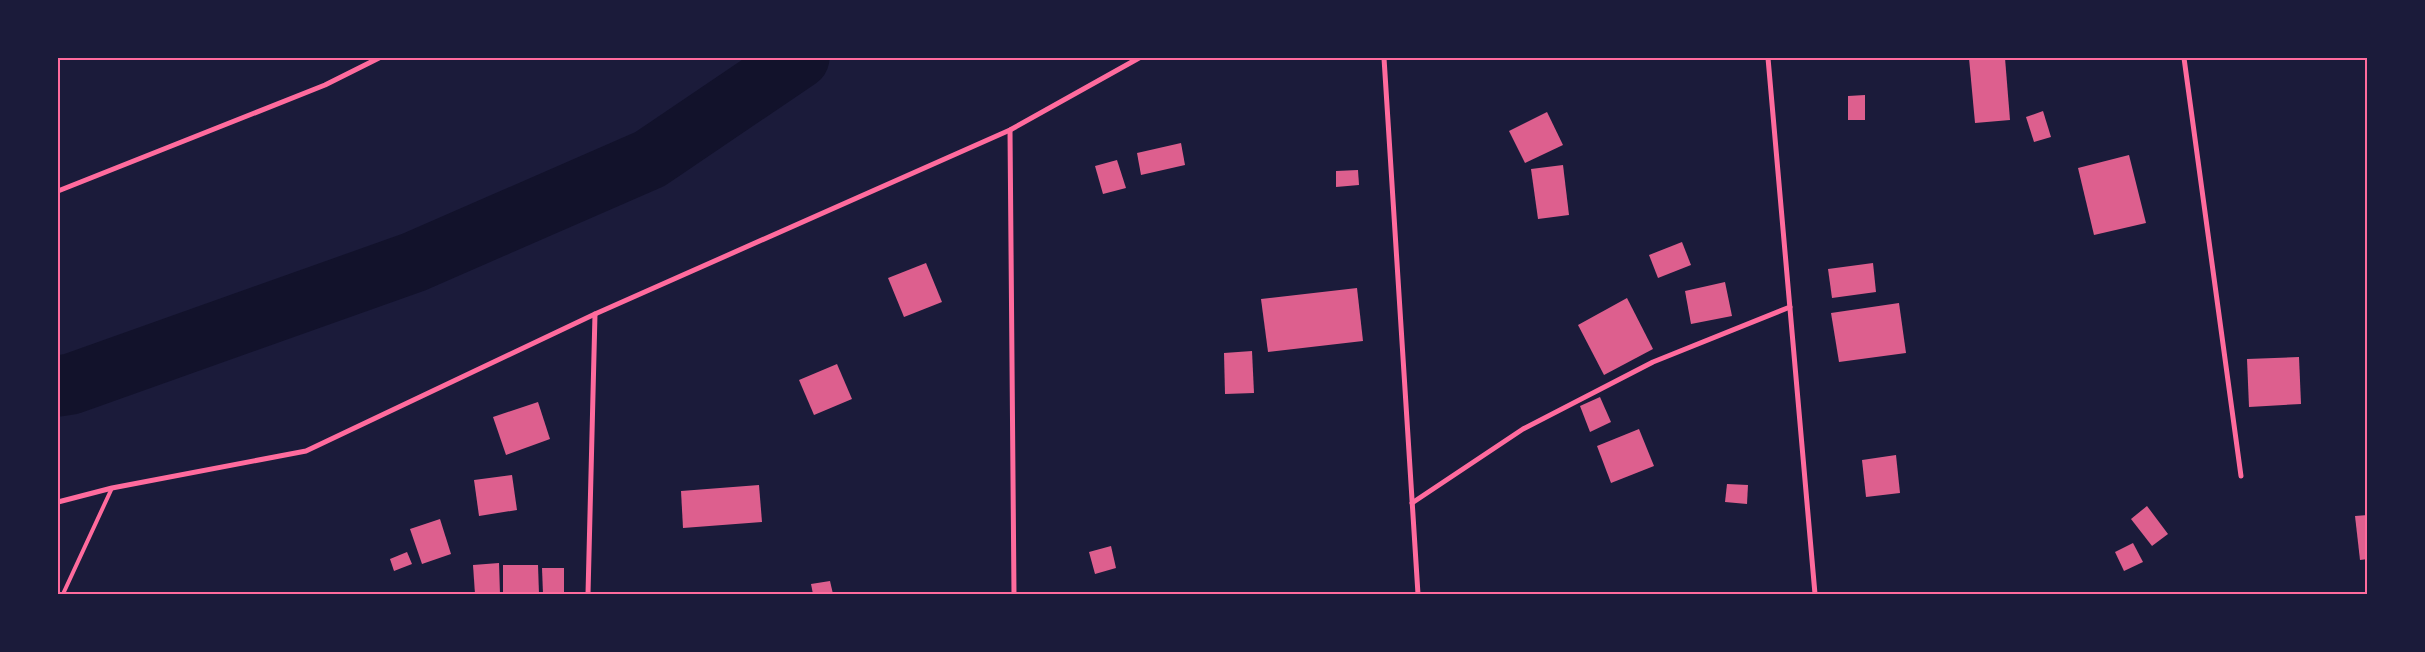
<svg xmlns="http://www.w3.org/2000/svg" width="2425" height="652" viewBox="0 0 2425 652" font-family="Raleway,sans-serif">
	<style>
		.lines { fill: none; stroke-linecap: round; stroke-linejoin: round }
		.river { stroke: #12122b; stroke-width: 61 }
		.building { fill: #dd5f8e }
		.service { stroke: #ff6b9d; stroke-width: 4 }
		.minor { stroke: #ff6b9d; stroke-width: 5 }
		.neatline { fill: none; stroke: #ff6b9d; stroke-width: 2 }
	</style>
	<rect width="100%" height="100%" fill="#1b1b3a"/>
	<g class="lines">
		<path class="river" d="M58 386 71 384 414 262 650 159 799 58"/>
	</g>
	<g class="building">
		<path d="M1969 58H2005L2010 120 1975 123Z"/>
		<path d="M1865 95V120H1848V96Z"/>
		<path d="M2043 111 2051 137 2034 142 2026 117Z"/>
		<path d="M1547 112 1563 145 1525 163 1509 131Z"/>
		<path d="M1181 143 1185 165 1141 175 1137 153Z"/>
		<path d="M2129 155 2146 223 2094 235 2078 168Z"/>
		<path d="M1117 160 1126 188 1103 194 1095 166Z"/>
		<path d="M1563 165 1569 215 1538 219 1531 169Z"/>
		<path d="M1358 170 1359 185 1336 187V171Z"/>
		<path d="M1682 242 1691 265 1658 278 1649 255Z"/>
		<path d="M926 263 942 302 904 317 888 278Z"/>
		<path d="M1873 263 1876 292 1832 298 1828 269Z"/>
		<path d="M1725 282 1732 316 1691 324 1685 291Z"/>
		<path d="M1357 288 1363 341 1268 352 1261 299Z"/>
		<path d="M1627 298 1653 349 1604 375 1578 325Z"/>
		<path d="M1899 303 1906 353 1839 362 1831 313Z"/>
		<path d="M1252 351 1254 393 1225 394 1224 353Z"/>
		<path d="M2299 357 2301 404 2249 407 2247 359Z"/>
		<path d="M837 364 852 399 814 415 799 380Z"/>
		<path d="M1600 397 1611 422 1590 432 1580 406Z"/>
		<path d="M538 402 550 439 506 455 493 417Z"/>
		<path d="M1639 429 1654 466 1611 483 1597 446Z"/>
		<path d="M1896 455 1900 493 1866 497 1862 460Z"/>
		<path d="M512 475 517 510 479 516 474 480Z"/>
		<path d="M1727 484 1748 485 1747 504 1725 502Z"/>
		<path d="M759 485 762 522 683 528 681 491Z"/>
		<path d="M2147 506 2168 534 2152 546 2131 519Z"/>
		<path d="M2368 515V559L2360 560 2355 516Z"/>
		<path d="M440 519 451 554 422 564 410 529Z"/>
		<path d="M2133 543 2143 562 2124 571 2115 552Z"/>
		<path d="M1111 546 1116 568 1095 574 1089 552Z"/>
		<path d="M407 552 412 564 394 571 390 559Z"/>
		<path d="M499 563 500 594H475L473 565Z"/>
		<path d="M503 565H538L539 594H503Z"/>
		<path d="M542 568H564V594H543Z"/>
		<path d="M830 581 833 594H813L811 584Z"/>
	</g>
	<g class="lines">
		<path class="service" d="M63 594 112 488"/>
		<g class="minor">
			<path d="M1384 58 1418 594"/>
			<path d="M1768 58 1815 594"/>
			<path d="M2184 58 2241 476"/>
			<path d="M1010 130 1014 594"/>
			<path d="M58 191 325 85 379 58"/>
			<path d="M58 502 112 488 306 451 595 314 1010 130 1139 58"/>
			<path d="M1412 503 1523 429 1653 362 1790 307"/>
			<path d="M588 594 595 314"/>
		</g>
	</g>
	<rect width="2425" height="652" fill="none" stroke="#1b1b3a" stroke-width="118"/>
	<rect x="59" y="59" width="2307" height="534" class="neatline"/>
</svg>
